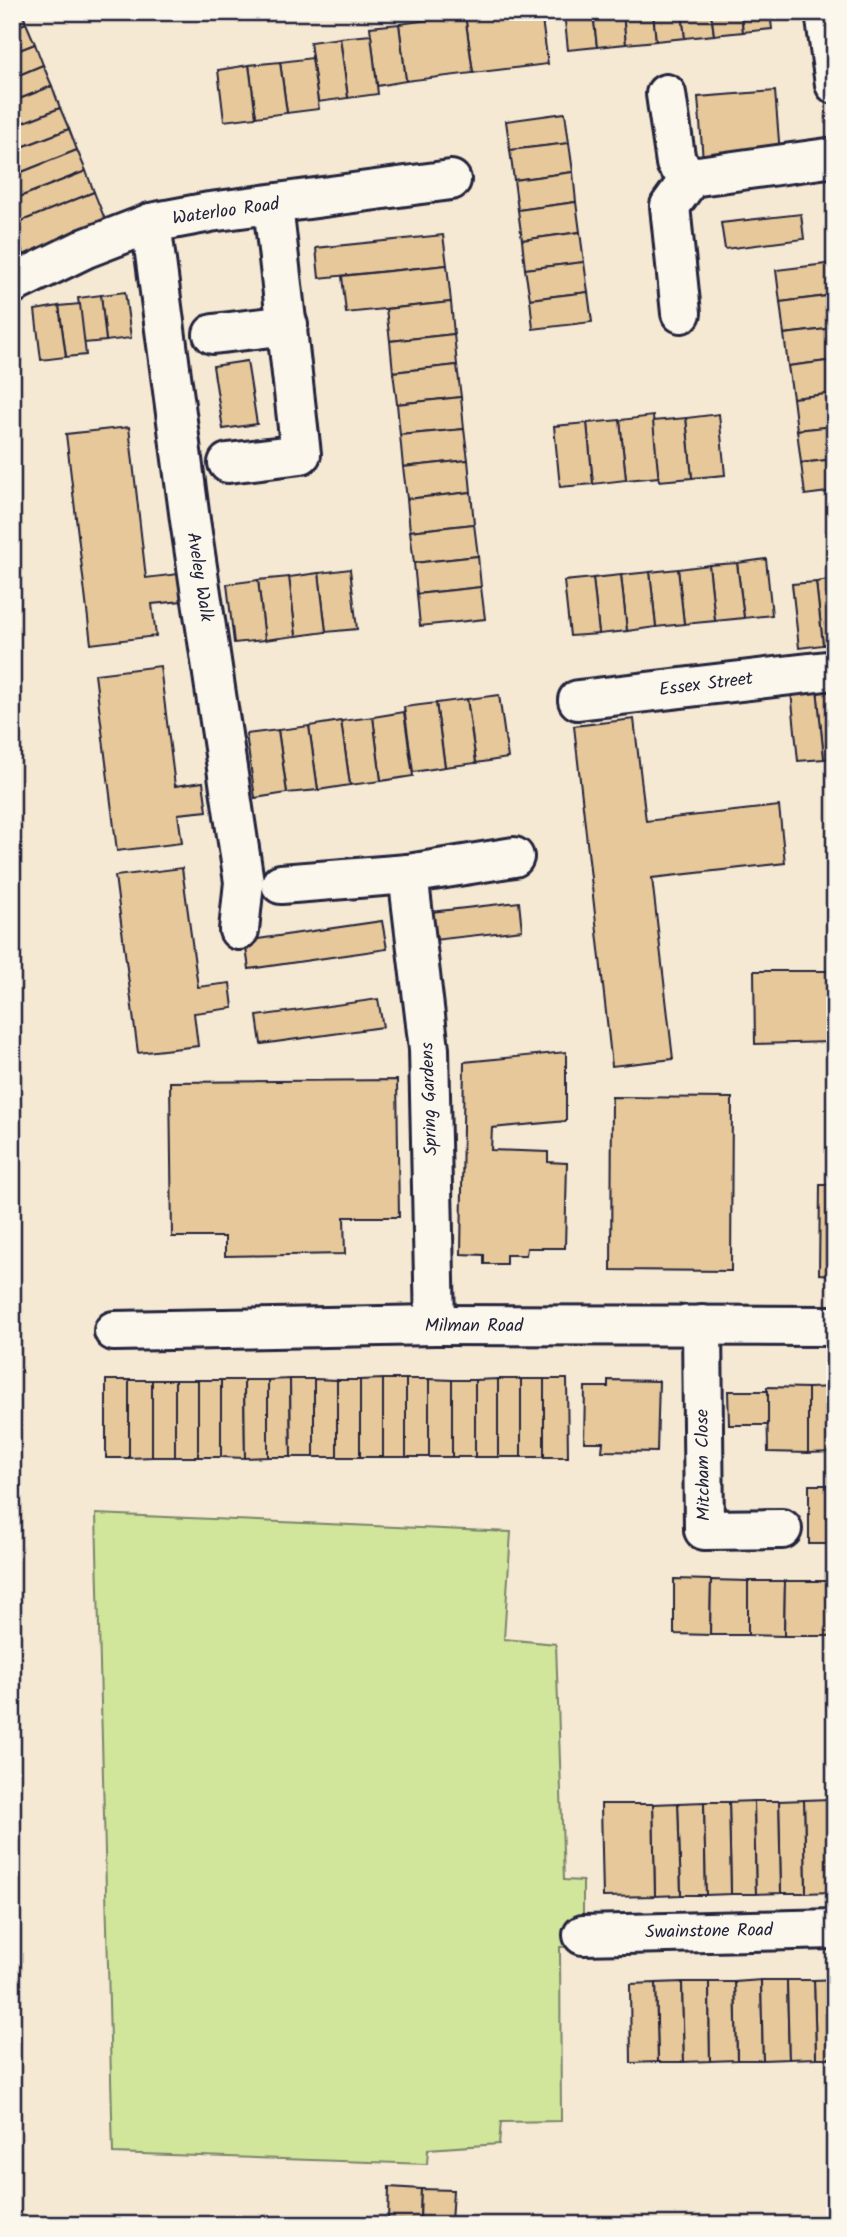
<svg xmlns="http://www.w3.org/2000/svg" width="847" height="2237" viewBox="0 0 847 2237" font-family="Kalam,sans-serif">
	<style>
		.green { fill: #d1e69b; stroke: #7a846b; stroke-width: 2 }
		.building { fill: #e6c89a; stroke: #22223b; stroke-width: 2 }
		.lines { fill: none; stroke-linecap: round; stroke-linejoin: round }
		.minor-casing { stroke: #22223b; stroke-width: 44 }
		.minor { stroke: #fbf7ec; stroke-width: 38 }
		.labels { text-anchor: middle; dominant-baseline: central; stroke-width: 5; stroke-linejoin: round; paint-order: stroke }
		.street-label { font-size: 18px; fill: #22223b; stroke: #fbf7ec }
	</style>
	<rect width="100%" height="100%" fill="#f5e9d3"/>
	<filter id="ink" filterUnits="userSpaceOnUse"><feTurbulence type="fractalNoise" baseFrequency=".0143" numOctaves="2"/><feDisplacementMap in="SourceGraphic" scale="14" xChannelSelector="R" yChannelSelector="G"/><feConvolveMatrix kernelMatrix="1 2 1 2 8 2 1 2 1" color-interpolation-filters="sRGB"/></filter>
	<g filter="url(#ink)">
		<path class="green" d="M96 1514 511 1532 504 1639 556 1644 564 1880 583 1881V1946L560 1947 561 2121 501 2122 499 2144 428 2149 427 2164 113 2153Z"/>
		<g class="building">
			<path d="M12 12H22L26 23 12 29Z"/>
			<path d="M488 12H541L548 64 473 73 465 15Z"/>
			<path d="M564 12H593L597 47 568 50Z"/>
			<path d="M593 12H623L626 44 597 47Z"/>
			<path d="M623 12H653L656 41 626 44Z"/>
			<path d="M653 12H682L685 38 656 41Z"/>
			<path d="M682 12H711L714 35 685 38Z"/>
			<path d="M711 12H741L743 32 714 35Z"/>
			<path d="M741 12H770L772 29 743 32Z"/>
			<path d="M465 15 473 73 406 81 399 24Z"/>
			<path d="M26 23 35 44 12 53V29Z"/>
			<path d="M399 24 406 81 377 86 370 27Z"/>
			<path d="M371 35 378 94 348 98 340 38Z"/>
			<path d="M340 38 348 98 318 102 310 42Z"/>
			<path d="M35 44 43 65 12 78V53Z"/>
			<path d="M312 58 319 109 287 113 280 62Z"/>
			<path d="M280 62 287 113 256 117 249 65Z"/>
			<path d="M43 65 52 86 12 102V78Z"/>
			<path d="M249 65 256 117 224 121 218 70Z"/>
			<path d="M52 86 60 108 12 127V102Z"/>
			<path d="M775 91 780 154 703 160 698 97Z"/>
			<path d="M60 108 69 129 12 151V127Z"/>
			<path d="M565 113 569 143 510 150 506 121Z"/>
			<path d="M69 129 77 150 12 176V151Z"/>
			<path d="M569 143 573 172 514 180 510 150Z"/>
			<path d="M77 150 86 171 12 200V176Z"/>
			<path d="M86 171 94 192 12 225V200Z"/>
			<path d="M573 172 576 202 518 210 514 180Z"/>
			<path d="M94 192 106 222 24 255 12 225Z"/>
			<path d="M576 202 580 232 522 240 518 210Z"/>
			<path d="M801 214 804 239 725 249 721 223Z"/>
			<path d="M580 232 584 262 525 269 522 240Z"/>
			<path d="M443 235 447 265 319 278 316 248Z"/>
			<path d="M584 262 588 292 530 299 525 269Z"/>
			<path d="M835 263V295L780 302 776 270Z"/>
			<path d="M447 265 451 302 346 313 342 276Z"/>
			<path d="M125 292 131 338 106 341 101 295Z"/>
			<path d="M588 292 592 322 533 329 530 299Z"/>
			<path d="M101 295 106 341 84 343 78 298Z"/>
			<path d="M835 295V328L784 334 780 302Z"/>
			<path d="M451 302 454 334 390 341 386 309Z"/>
			<path d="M80 304 86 355 66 357 59 306Z"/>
			<path d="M59 306 66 357 41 360 35 310Z"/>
			<path d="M835 328V360L788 366 784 334Z"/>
			<path d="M454 334 457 365 393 372 390 341Z"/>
			<path d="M835 360V393L793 398 788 366Z"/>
			<path d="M247 361 257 424 223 429 213 366Z"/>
			<path d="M457 365 461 397 397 404 393 372Z"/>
			<path d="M835 393V426L797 430 793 398Z"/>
			<path d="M461 397 464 429 400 435 397 404Z"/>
			<path d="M719 414 725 475 692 478 686 418Z"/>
			<path d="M653 416 659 477 626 480 620 420Z"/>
			<path d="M686 418 692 478 659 481 653 421Z"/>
			<path d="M620 420 626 480 593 484 587 423Z"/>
			<path d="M587 423 593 484 560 487 554 426Z"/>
			<path d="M835 426V459L801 463 797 430Z"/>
			<path d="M129 427 146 578 178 574 182 601 152 604 156 636 91 644 66 434Z"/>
			<path d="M464 429 468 460 403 467 400 435Z"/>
			<path d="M835 459V491L805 495 801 463Z"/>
			<path d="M468 460 471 492 407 499 403 467Z"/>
			<path d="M471 492 474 524 410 531 407 499Z"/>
			<path d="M474 524 478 556 414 563 410 531Z"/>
			<path d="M478 556 481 587 417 594 414 563Z"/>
			<path d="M766 559 772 615 744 618 737 563Z"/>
			<path d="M737 563 744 618 715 621 709 565Z"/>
			<path d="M709 565 715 621 684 624 678 569Z"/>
			<path d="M350 569 357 629 326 632 319 573Z"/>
			<path d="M678 569 684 624 656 627 650 572Z"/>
			<path d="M650 572 656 627 627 631 621 575Z"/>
			<path d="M319 573 326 632 296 636 289 577Z"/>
			<path d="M621 575 627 631 599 634 593 578Z"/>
			<path d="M289 577 296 636 265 640 258 580Z"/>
			<path d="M593 578 599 634 570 636 564 581Z"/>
			<path d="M835 579V643L823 645 816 582Z"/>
			<path d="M258 580 265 640 234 643 227 584Z"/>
			<path d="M816 582 823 645 799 648 792 584Z"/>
			<path d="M481 587 485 619 420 626 417 594Z"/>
			<path d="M160 666 175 786 203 782 207 811 178 814 182 843 117 851 95 674Z"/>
			<path d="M835 686V758L824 759 817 688Z"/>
			<path d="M817 688 824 759 798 761 791 691Z"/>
			<path d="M499 695 508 758 476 763 467 699Z"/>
			<path d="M467 699 476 763 445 767 436 703Z"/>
			<path d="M436 703 445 767 413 772 404 707Z"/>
			<path d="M404 712 413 776 381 781 373 717Z"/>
			<path d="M373 717 381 781 350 785 341 721Z"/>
			<path d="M634 719 646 821 779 806 785 863 652 878 673 1059 612 1066 574 726Z"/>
			<path d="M341 721 350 785 318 790 309 726Z"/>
			<path d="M309 726 318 790 287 793 278 730Z"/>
			<path d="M278 730 287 793 255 798 246 734Z"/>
			<path d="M182 868 198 987 230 983 233 1008 194 1013 198 1046 138 1053 115 876Z"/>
			<path d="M519 902 522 930 434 940 431 912Z"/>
			<path d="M382 921 387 949 249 969 245 941Z"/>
			<path d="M754 971H830L831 1042 755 1044Z"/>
			<path d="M378 999 383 1027 261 1044 257 1016Z"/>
			<path d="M566 1052V1121L492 1128 491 1150 548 1152V1162L567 1163 565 1248H527L526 1255H506V1264H484V1255L461 1254 464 1062Z"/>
			<path d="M397 1080 399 1217H344L345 1254 225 1256V1237H172L170 1082Z"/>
			<path d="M612 1097 732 1098 731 1271 611 1270Z"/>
			<path d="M820 1185H835V1275L819 1274Z"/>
			<path d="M290 1379 291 1457H268V1380Z"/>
			<path d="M290 1379H314V1457H291Z"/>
			<path d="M314 1379 337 1380V1457H314Z"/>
			<path d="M383 1379V1457H360V1380Z"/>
			<rect x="383" y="1379" width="23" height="78"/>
			<rect x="406" y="1379" width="23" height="78"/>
			<path d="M429 1379 452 1380V1457H429Z"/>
			<path d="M498 1379V1457H475V1380Z"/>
			<rect x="498" y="1379" width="23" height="78"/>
			<rect x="521" y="1379" width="23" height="78"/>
			<path d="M544 1379H567L568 1457H544Z"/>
			<rect x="106" y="1380" width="23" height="78"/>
			<path d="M129 1380H152V1457L129 1458Z"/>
			<rect x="152" y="1380" width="23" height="77"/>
			<rect x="175" y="1380" width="23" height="77"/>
			<rect x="198" y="1380" width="23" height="77"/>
			<path d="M221 1380H244L245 1458 221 1457Z"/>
			<path d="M244 1380H268V1457L245 1458Z"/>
			<rect x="337" y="1380" width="23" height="77"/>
			<rect x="452" y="1380" width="23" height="77"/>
			<path d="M608 1380 659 1381 657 1452 602 1451 603 1442H584L585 1387H608Z"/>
			<path d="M767 1387 808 1388V1453L768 1452Z"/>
			<path d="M835 1387V1452L808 1453V1388Z"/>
			<path d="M728 1391H768V1425H729Z"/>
			<rect x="809" y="1485" width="26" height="59"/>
			<path d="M674 1579 711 1580 710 1635 674 1634Z"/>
			<path d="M711 1580 748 1581V1635H710Z"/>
			<path d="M748 1581H785L784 1636 748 1635Z"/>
			<path d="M785 1581H835V1636H784Z"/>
			<path d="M829 1799 831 1892 806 1893 804 1800Z"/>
			<path d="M829 1799H835V1892H831Z"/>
			<path d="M804 1800 806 1893H781L779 1801Z"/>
			<path d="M754 1801 756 1894H731L729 1802Z"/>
			<path d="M754 1801H779L781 1893 756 1894Z"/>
			<path d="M704 1802 706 1895H681L678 1803Z"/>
			<path d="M704 1802H729L731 1894 706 1895Z"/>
			<path d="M678 1803 681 1895 655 1896 653 1804Z"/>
			<path d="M601 1804H653L655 1896 603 1897Z"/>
			<path d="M835 1979V2058H816L814 1980Z"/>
			<path d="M761 1980 763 2060H737L735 1982Z"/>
			<path d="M761 1980H787L789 2059 763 2060Z"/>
			<path d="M787 1980H814L816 2058 789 2059Z"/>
			<path d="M682 1982 684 2062H658L656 1983Z"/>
			<path d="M682 1982H709L710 2061 684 2062Z"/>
			<path d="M709 1982H735L737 2060 710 2061Z"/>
			<path d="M656 1983 658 2062 631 2063 630 1984Z"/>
			<path d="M389 2187 421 2189 420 2222 388 2220Z"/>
			<path d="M421 2189 453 2190 451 2223 420 2222Z"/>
			<path d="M388 2220 420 2222V2225H387Z"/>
			<path d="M420 2222 451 2223V2225H420Z"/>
		</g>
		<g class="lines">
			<g class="minor-casing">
				<g id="minor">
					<path d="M825 12 835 84"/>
					<path d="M666 94 676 163 691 177"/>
					<path d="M151 223 190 520 244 882 239 930"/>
					<path d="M12 284 86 248 151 223 210 212 451 180"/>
					<path d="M681 313 670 206 691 177 835 157"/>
					<path d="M213 334 288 325"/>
					<path d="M228 463 301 454 273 205"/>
					<path d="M578 700 835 670"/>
					<path d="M281 884 408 874"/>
					<path d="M435 1325 429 1049 408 874 514 857"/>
					<path d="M702 1325 704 1530 782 1529"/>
					<path d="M114 1331 435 1325 835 1326"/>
					<path d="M583 1935 835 1929"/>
				</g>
			</g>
			<use href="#minor" class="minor"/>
		</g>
	</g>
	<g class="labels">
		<g class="street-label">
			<text transform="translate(226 212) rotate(-8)">Waterloo Road</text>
			<text transform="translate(199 577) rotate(81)">Aveley Walk</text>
			<text transform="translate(706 685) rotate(-7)">Essex Street</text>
			<text transform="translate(430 1099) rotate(-92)">Spring Gardens</text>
			<text x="474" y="1326">Milman Road</text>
			<text transform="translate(704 1465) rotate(-91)">Mitcham Close</text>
			<text transform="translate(709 1932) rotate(-1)">Swainstone Road</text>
		</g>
	</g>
	<rect width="847" height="2237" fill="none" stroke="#fbf7ec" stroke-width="42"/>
	<rect x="21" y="21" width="805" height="2195" fill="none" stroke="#22223b" stroke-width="2.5" filter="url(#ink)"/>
</svg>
